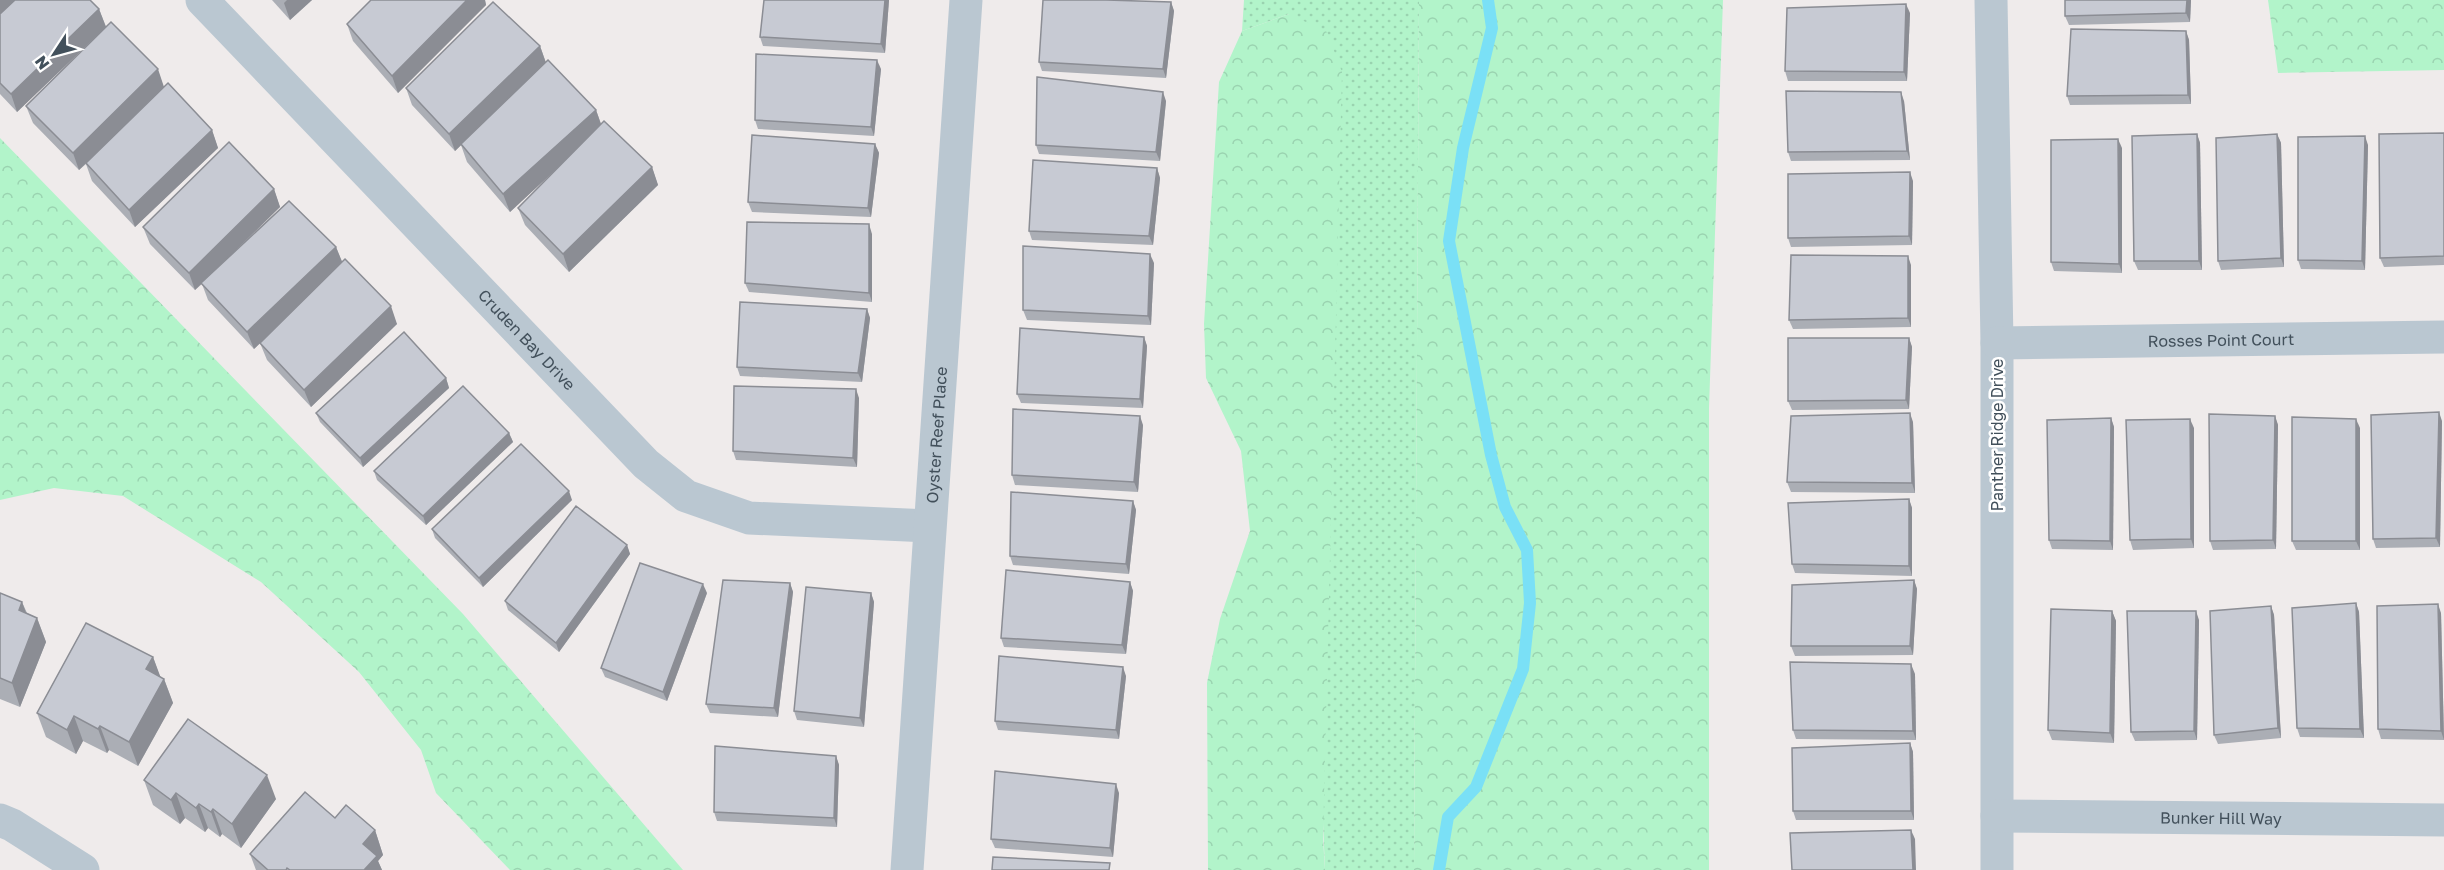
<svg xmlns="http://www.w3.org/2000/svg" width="2444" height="870" viewBox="0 0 2444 870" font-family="'Golos Text',sans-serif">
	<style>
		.grass { fill: url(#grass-dots) }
		.forest { fill: url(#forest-crowns) }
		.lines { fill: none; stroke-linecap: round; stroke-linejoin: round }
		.stream { stroke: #7ae0f6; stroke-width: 12 }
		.minor { stroke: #bac7d1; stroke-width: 33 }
		.wall { fill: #abaeb5 }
		.shaded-wall { fill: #8b8d94 }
		.building { fill: #c7cad3; stroke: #8b8d94; stroke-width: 1.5 }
		.labels { text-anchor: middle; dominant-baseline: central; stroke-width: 5; stroke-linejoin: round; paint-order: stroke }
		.street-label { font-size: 16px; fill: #42505b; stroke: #fff }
	</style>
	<defs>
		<pattern id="grass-dots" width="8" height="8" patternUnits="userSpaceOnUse" patternTransform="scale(1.5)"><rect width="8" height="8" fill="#b2f4ca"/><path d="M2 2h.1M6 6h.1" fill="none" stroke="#9ad3b0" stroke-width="1.8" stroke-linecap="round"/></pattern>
		<pattern id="forest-crowns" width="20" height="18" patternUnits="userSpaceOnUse" patternTransform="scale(1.5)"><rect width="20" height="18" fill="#b2f4ca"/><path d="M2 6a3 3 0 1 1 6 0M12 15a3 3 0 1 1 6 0" fill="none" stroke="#9ad3b0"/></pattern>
	</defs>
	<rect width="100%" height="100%" fill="#efebeb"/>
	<path class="grass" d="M1244 0H1419L1414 870H1325L1289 14 1242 31Z"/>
	<g class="forest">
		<path d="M1419 0H1723L1709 408V870H1414Z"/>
		<path d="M2268 0H2444V70L2278 73Z"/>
		<path d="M1289 14 1327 32 1342 72 1323 838 1325 870H1208L1207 683 1220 619 1250 531 1241 451 1206 378 1204 324 1219 82 1242 31Z"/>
		<path d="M0 138 463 614 683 870H510L436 793 421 750 359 672 261 582 123 496 54 488 0 500Z"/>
	</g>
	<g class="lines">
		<path class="stream" d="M1439 870 1448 817 1476 787 1523 669 1530 603 1527 550 1505 507 1491 455 1449 241 1463 148 1492 28 1488 0"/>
		<g class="minor">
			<path id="s1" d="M202 0 646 464 686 496 749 518 929 526"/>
			<path d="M1991 0 1997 343V870"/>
			<path id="s2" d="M1997 343 2444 337"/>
			<path id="s3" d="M1997 816 2444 820"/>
			<path d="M0 820 12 825 83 870"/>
			<path id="s4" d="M907 870 966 0"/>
		</g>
	</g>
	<g class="wall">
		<path d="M0 0 99 9 106 27 17 112 0 94Z"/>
		<path d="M272 0H312L290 20Z"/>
		<path d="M371 0H485L486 5 398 93 353 41 347 24Z"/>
		<path d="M764 0H889L885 53 763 46 760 37Z"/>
		<path d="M2065 0H2191L2190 22 2069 25 2065 16Z"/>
		<path d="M1171 2 1174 11 1166 78 1042 71 1039 62Z"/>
		<path d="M1910 13 1907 81H1788L1785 71Z"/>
		<path d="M2186 31 2189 40 2191 104 2070 105 2067 96Z"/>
		<path d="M540 46 546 63 596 110 601 124 652 167 658 185 569 272 525 225 518 208 558 167 510 212 467 162 461 145 455 151 412 105 406 88Z"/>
		<path d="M881 69 874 136 758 129 755 120Z"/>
		<path d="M164 87 212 130 218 148 135 227 92 181 86 164 79 170 33 123 26 106Z"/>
		<path d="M1166 101 1160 161 1039 154 1036 145Z"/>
		<path d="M1904 101 1910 160 1791 161 1788 152Z"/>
		<path d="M2444 133V265L2384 267 2380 258Z"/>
		<path d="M2197 134 2200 143 2202 270H2138L2134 261Z"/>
		<path d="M2277 134 2281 143 2284 267 2221 270 2218 261Z"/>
		<path d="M875 144 879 153 871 217 752 212 748 202Z"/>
		<path d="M2368 145 2365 270 2301 269 2298 260Z"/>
		<path d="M2122 148V273L2054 271 2051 262Z"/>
		<path d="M1157 168 1160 178 1153 245 1032 240 1029 231Z"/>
		<path d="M1913 181 1912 245 1791 247 1788 238Z"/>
		<path d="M274 189 280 207 238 248 336 247 342 262 397 324 311 407 267 360 260 343 254 349 208 300 202 284 195 290 150 244 143 227Z"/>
		<path d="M872 234V302L749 292 745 283Z"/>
		<path d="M1154 263 1151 325 1027 320 1023 310Z"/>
		<path d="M1911 265V327L1793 329 1789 320Z"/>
		<path d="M867 309 870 318 862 382 740 376 737 367Z"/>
		<path d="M1144 337 1147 346 1143 408 1021 403 1017 394Z"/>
		<path d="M1909 338 1912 347 1909 409 1792 410 1788 401Z"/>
		<path d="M446 378 449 388 363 467 320 422 316 413Z"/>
		<path d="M859 398 857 467 736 460 733 451Z"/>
		<path d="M2275 416 2278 425 2276 549 2213 550 2210 541Z"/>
		<path d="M2111 418 2114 427 2113 550 2052 549 2049 540Z"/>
		<path d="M2442 421 2440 547 2376 548 2373 539Z"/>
		<path d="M1913 422 1915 493 1791 492 1787 482Z"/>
		<path d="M1143 425 1138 492 1015 485 1012 475Z"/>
		<path d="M2194 428V548L2133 550 2130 540Z"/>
		<path d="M2360 428V550H2296L2292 541Z"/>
		<path d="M509 433 513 442 426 525 377 480 374 471Z"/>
		<path d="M1909 499 1912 508V576L1795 573 1792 564Z"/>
		<path d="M572 500 483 587 435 538 432 529Z"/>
		<path d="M1133 501 1136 510 1129 574 1013 565 1010 556Z"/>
		<path d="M627 545 630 554 559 652 508 610 505 601Z"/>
		<path d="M1914 580 1917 589 1913 655 1795 656 1791 646Z"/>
		<path d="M1130 582 1133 591 1126 654 1004 647 1001 638Z"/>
		<path d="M790 583 793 592 778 717 710 713 706 704Z"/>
		<path d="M0 593 22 602 27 613 37 618 46 642 20 707 0 699Z"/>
		<path d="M707 593 667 701 605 677 601 668Z"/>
		<path d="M871 593 874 602 864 727 797 720 794 711Z"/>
		<path d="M2356 603 2359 612 2364 738 2300 737 2297 728Z"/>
		<path d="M2271 606 2274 615 2281 738 2218 744 2214 735Z"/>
		<path d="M2112 611 2116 621 2114 743 2052 740 2048 730Z"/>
		<path d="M2441 613 2444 740 2381 739 2378 729Z"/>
		<path d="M2199 620 2197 740 2135 741 2131 732Z"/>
		<path d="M153 657 160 677 164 679 173 703 138 766 109 750 107 753 83 741 76 754 46 737 37 713Z"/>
		<path d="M1915 674 1916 740 1796 739 1793 730Z"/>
		<path d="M1126 676 1119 739 998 730 995 721Z"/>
		<path d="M1910 743 1913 752 1914 820H1796L1793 811Z"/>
		<path d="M836 756 839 765 837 827 717 821 714 812Z"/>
		<path d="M144 780 276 799 241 848 222 834 220 837 208 828 205 832 185 818 180 824 153 805Z"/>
		<path d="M1119 793 1113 857 995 848 991 839Z"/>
		<path d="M335 818 375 830 383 855 378 861 382 870H256L250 854Z"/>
	</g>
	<g class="shaded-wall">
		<path d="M0 0H17L0 17Z"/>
		<path d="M287 0H312L290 20 284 3Z"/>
		<path d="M467 0H485L486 5 398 93 392 76Z"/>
		<path d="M885 0H889L885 53 881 44Z"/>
		<path d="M2187 0H2191L2190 22 2186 13Z"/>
		<path d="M1171 2 1174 11 1166 78 1163 69Z"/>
		<path d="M1906 4 1910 13 1907 81 1904 72Z"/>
		<path d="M99 9 106 27 17 112 11 94Z"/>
		<path d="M2186 31 2189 40 2191 104 2188 95Z"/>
		<path d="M540 46 546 63 455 151 449 134Z"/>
		<path d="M877 60 881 69 874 136 871 127Z"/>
		<path d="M158 69 164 87 79 170 73 153Z"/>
		<path d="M1163 92 1166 101 1160 161 1156 152Z"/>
		<path d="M1901 92 1904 101 1910 160 1907 151Z"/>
		<path d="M596 110 602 127 510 212 503 194Z"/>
		<path d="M212 130 218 148 135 227 129 210Z"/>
		<path d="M2197 134 2200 143 2202 270 2199 261Z"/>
		<path d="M2277 134 2281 143 2284 267 2281 258Z"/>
		<path d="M2365 136 2368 145 2365 270 2362 261Z"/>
		<path d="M2118 139 2122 148V273L2119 264Z"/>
		<path d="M875 144 879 153 871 217 868 208Z"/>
		<path d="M652 167 658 185 569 272 563 254Z"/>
		<path d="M1157 168 1160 178 1153 245 1149 236Z"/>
		<path d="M1910 172 1913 181 1912 245 1909 236Z"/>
		<path d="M274 189 280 207 195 290 189 273Z"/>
		<path d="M869 224 872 234V302L869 293Z"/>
		<path d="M336 247 343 264 254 349 247 332Z"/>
		<path d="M1150 254 1154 263 1151 325 1148 316Z"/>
		<path d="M1908 256 1911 265V327L1908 318Z"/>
		<path d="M391 306 397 324 311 407 304 390Z"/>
		<path d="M867 309 870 318 862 382 858 373Z"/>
		<path d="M1144 337 1147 346 1143 408 1140 399Z"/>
		<path d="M1909 338 1912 347 1909 409 1906 400Z"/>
		<path d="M446 378 449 388 363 467 360 458Z"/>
		<path d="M856 389 859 398 857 467 853 458Z"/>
		<path d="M2439 412 2442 421 2440 547 2436 538Z"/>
		<path d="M1910 413 1913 422 1915 493 1912 483Z"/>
		<path d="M1140 416 1143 425 1138 492 1134 482Z"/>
		<path d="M2275 416 2278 425 2276 549 2273 540Z"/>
		<path d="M2111 418 2114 427 2113 550 2110 541Z"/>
		<path d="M2190 419 2194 428V548L2191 539Z"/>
		<path d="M2356 419 2360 428V550L2356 541Z"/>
		<path d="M509 433 513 442 426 525 423 516Z"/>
		<path d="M569 491 572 500 483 587 479 578Z"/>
		<path d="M1909 499 1912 508V576L1909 566Z"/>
		<path d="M1133 501 1136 510 1129 574 1126 564Z"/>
		<path d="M627 545 630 554 559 652 556 643Z"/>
		<path d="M1914 580 1917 589 1913 655 1910 646Z"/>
		<path d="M1130 582 1133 591 1126 654 1122 645Z"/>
		<path d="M790 583 793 592 778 717 774 708Z"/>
		<path d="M703 584 707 593 667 701 663 692Z"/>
		<path d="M871 593 874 602 864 727 860 718Z"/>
		<path d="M22 602 31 626 19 610Z"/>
		<path d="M2356 603 2359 612 2364 738 2360 729Z"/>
		<path d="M2438 604 2441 613 2444 740 2441 731Z"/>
		<path d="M2271 606 2274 615 2281 738 2278 728Z"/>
		<path d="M2112 611 2116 621 2114 743 2110 733Z"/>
		<path d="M2196 611 2199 620 2197 740 2194 731Z"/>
		<path d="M37 618 46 642 20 707 12 683Z"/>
		<path d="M153 657 162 681 146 669Z"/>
		<path d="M1911 664 1915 674 1916 740 1913 731Z"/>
		<path d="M1123 667 1126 676 1119 739 1116 730Z"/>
		<path d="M164 679 173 703 138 766 129 742Z"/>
		<path d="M74 716 83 741 76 754 67 730Z"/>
		<path d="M100 726 109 750 107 753 98 729Z"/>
		<path d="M1910 743 1913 752 1914 820 1911 811Z"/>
		<path d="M836 756 839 765 837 827 834 818Z"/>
		<path d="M267 775 276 799 241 848 232 824Z"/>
		<path d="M1116 784 1119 793 1113 857 1110 848Z"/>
		<path d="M176 793 185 818 180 824 171 800Z"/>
		<path d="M199 804 208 828 205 832 196 808Z"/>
		<path d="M213 809 222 834 220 837 211 812Z"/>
		<path d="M375 830 383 855 378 861 382 870H364L363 844Z"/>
		<path d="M1911 830 1915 839 1916 870H1913Z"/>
	</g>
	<g class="building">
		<path d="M15 0H90L99 9 11 94 0 83V14Z"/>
		<path d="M371 0H467L392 76 347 24Z"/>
		<path d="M764 0H885L881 44 760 37Z"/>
		<path d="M1043 0H1106L1171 2 1163 69 1039 62Z"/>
		<path d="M2065 0H2187L2186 13 2065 16Z"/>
		<path d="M493 2 540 46 449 134 406 88Z"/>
		<path d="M1906 4 1904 72 1785 71 1787 8Z"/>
		<path d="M111 22 158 69 73 153 26 106Z"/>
		<path d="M2071 29 2186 31 2188 95 2067 96Z"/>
		<path d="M756 54 877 60 871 127 755 120Z"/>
		<path d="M548 60 596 110 503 194 461 144Z"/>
		<path d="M1037 77 1163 92 1156 152 1036 145Z"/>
		<path d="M168 83 212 130 129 210 86 163Z"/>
		<path d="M1786 91 1901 92 1907 151 1788 152Z"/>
		<path d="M604 121 652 167 563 254 518 208Z"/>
		<path d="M2444 133V256L2380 258 2379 134Z"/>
		<path d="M2197 134 2199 261H2134L2132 136Z"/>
		<path d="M2277 134 2281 258 2218 261 2216 138Z"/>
		<path d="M752 135 875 144 868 208 748 202Z"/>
		<path d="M2365 136 2362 261 2298 260V137Z"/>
		<path d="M2118 139 2119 264 2051 262V140Z"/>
		<path d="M229 142 274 189 189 273 143 227Z"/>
		<path d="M1033 160 1157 168 1149 236 1029 231Z"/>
		<path d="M1910 172 1909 236 1788 238V174Z"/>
		<path d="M289 201 336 247 247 332 201 283Z"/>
		<path d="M747 222 869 224V293L745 283Z"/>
		<path d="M1023 246 1150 254 1148 316 1023 310Z"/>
		<path d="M1791 255 1908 256V318L1789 320Z"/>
		<path d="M345 259 391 306 304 390 260 343Z"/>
		<path d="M740 302 867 309 858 373 737 367Z"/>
		<path d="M1020 328 1144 337 1140 399 1017 394Z"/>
		<path d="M404 332 446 378 360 458 316 413Z"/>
		<path d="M1788 338H1909L1906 400 1788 401Z"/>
		<path d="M463 386 509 433 423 516 374 471Z"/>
		<path d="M734 386 856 389 853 458 733 451Z"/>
		<path d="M1013 409 1140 416 1134 482 1012 475Z"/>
		<path d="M2439 412 2436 538 2373 539 2371 415Z"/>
		<path d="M1910 413 1912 483 1787 482 1791 416Z"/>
		<path d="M2209 414 2275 416 2273 540 2210 541Z"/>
		<path d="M2292 417 2356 419V541H2292Z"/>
		<path d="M2111 418 2110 541 2049 540 2047 420Z"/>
		<path d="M2190 419 2191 539 2130 540 2126 420Z"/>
		<path d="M521 444 569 491 479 578 432 529Z"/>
		<path d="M1011 492 1133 501 1126 564 1010 556Z"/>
		<path d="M1909 499V566L1792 564 1788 503Z"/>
		<path d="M576 506 627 545 556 643 505 601Z"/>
		<path d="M640 563 703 584 663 692 601 668Z"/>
		<path d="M1006 570 1130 582 1122 645 1001 638Z"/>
		<path d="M723 580 790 583 774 708 706 704Z"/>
		<path d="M1914 580 1910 646H1791L1792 585Z"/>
		<path d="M806 587 871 593 860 718 794 711Z"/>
		<path d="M0 593 22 602 19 610 37 618 12 683 0 678Z"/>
		<path d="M2356 603 2360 729 2297 728 2292 608Z"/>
		<path d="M2438 604 2441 731 2378 729 2377 606Z"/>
		<path d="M2271 606 2278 728 2214 735 2210 611Z"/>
		<path d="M2051 609 2112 611 2110 733 2048 730Z"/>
		<path d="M2127 611H2196L2194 731 2131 732Z"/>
		<path d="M86 623 153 657 146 669 164 679 129 742 100 726 98 729 74 716 67 730 37 713Z"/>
		<path d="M999 656 1123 667 1116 730 995 721Z"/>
		<path d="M1790 662 1911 664 1913 731 1793 730Z"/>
		<path d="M188 719 267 775 232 824 213 809 211 812 199 804 196 808 176 793 171 800 144 780Z"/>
		<path d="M1910 743 1911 811H1793L1792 748Z"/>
		<path d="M715 746 836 756 834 818 714 812Z"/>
		<path d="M995 771 1116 784 1110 848 991 839Z"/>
		<path d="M305 792 335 818 346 805 375 830 363 844 377 856 364 870H290L287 868 286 870H268L250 854Z"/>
		<path d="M1911 830 1913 870H1792L1790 833Z"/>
		<path d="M993 857 1110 863 1109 870H992Z"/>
	</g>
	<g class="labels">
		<g class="street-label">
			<text stroke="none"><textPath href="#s1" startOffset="470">Cruden Bay Drive</textPath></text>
			<text stroke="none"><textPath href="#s2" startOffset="224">Rosses Point Court</textPath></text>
			<text stroke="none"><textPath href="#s4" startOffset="436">Oyster Reef Place</textPath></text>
			<text transform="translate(1997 435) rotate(-90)">Panther Ridge Drive</text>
			<text stroke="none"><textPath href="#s3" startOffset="224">Bunker Hill Way</textPath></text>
		</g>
	</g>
	<g transform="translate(54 54) rotate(234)" stroke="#ffffff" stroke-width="4.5" paint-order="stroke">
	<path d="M0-4.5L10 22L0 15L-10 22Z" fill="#42505b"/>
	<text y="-9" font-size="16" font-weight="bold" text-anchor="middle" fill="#42505b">N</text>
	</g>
</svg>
